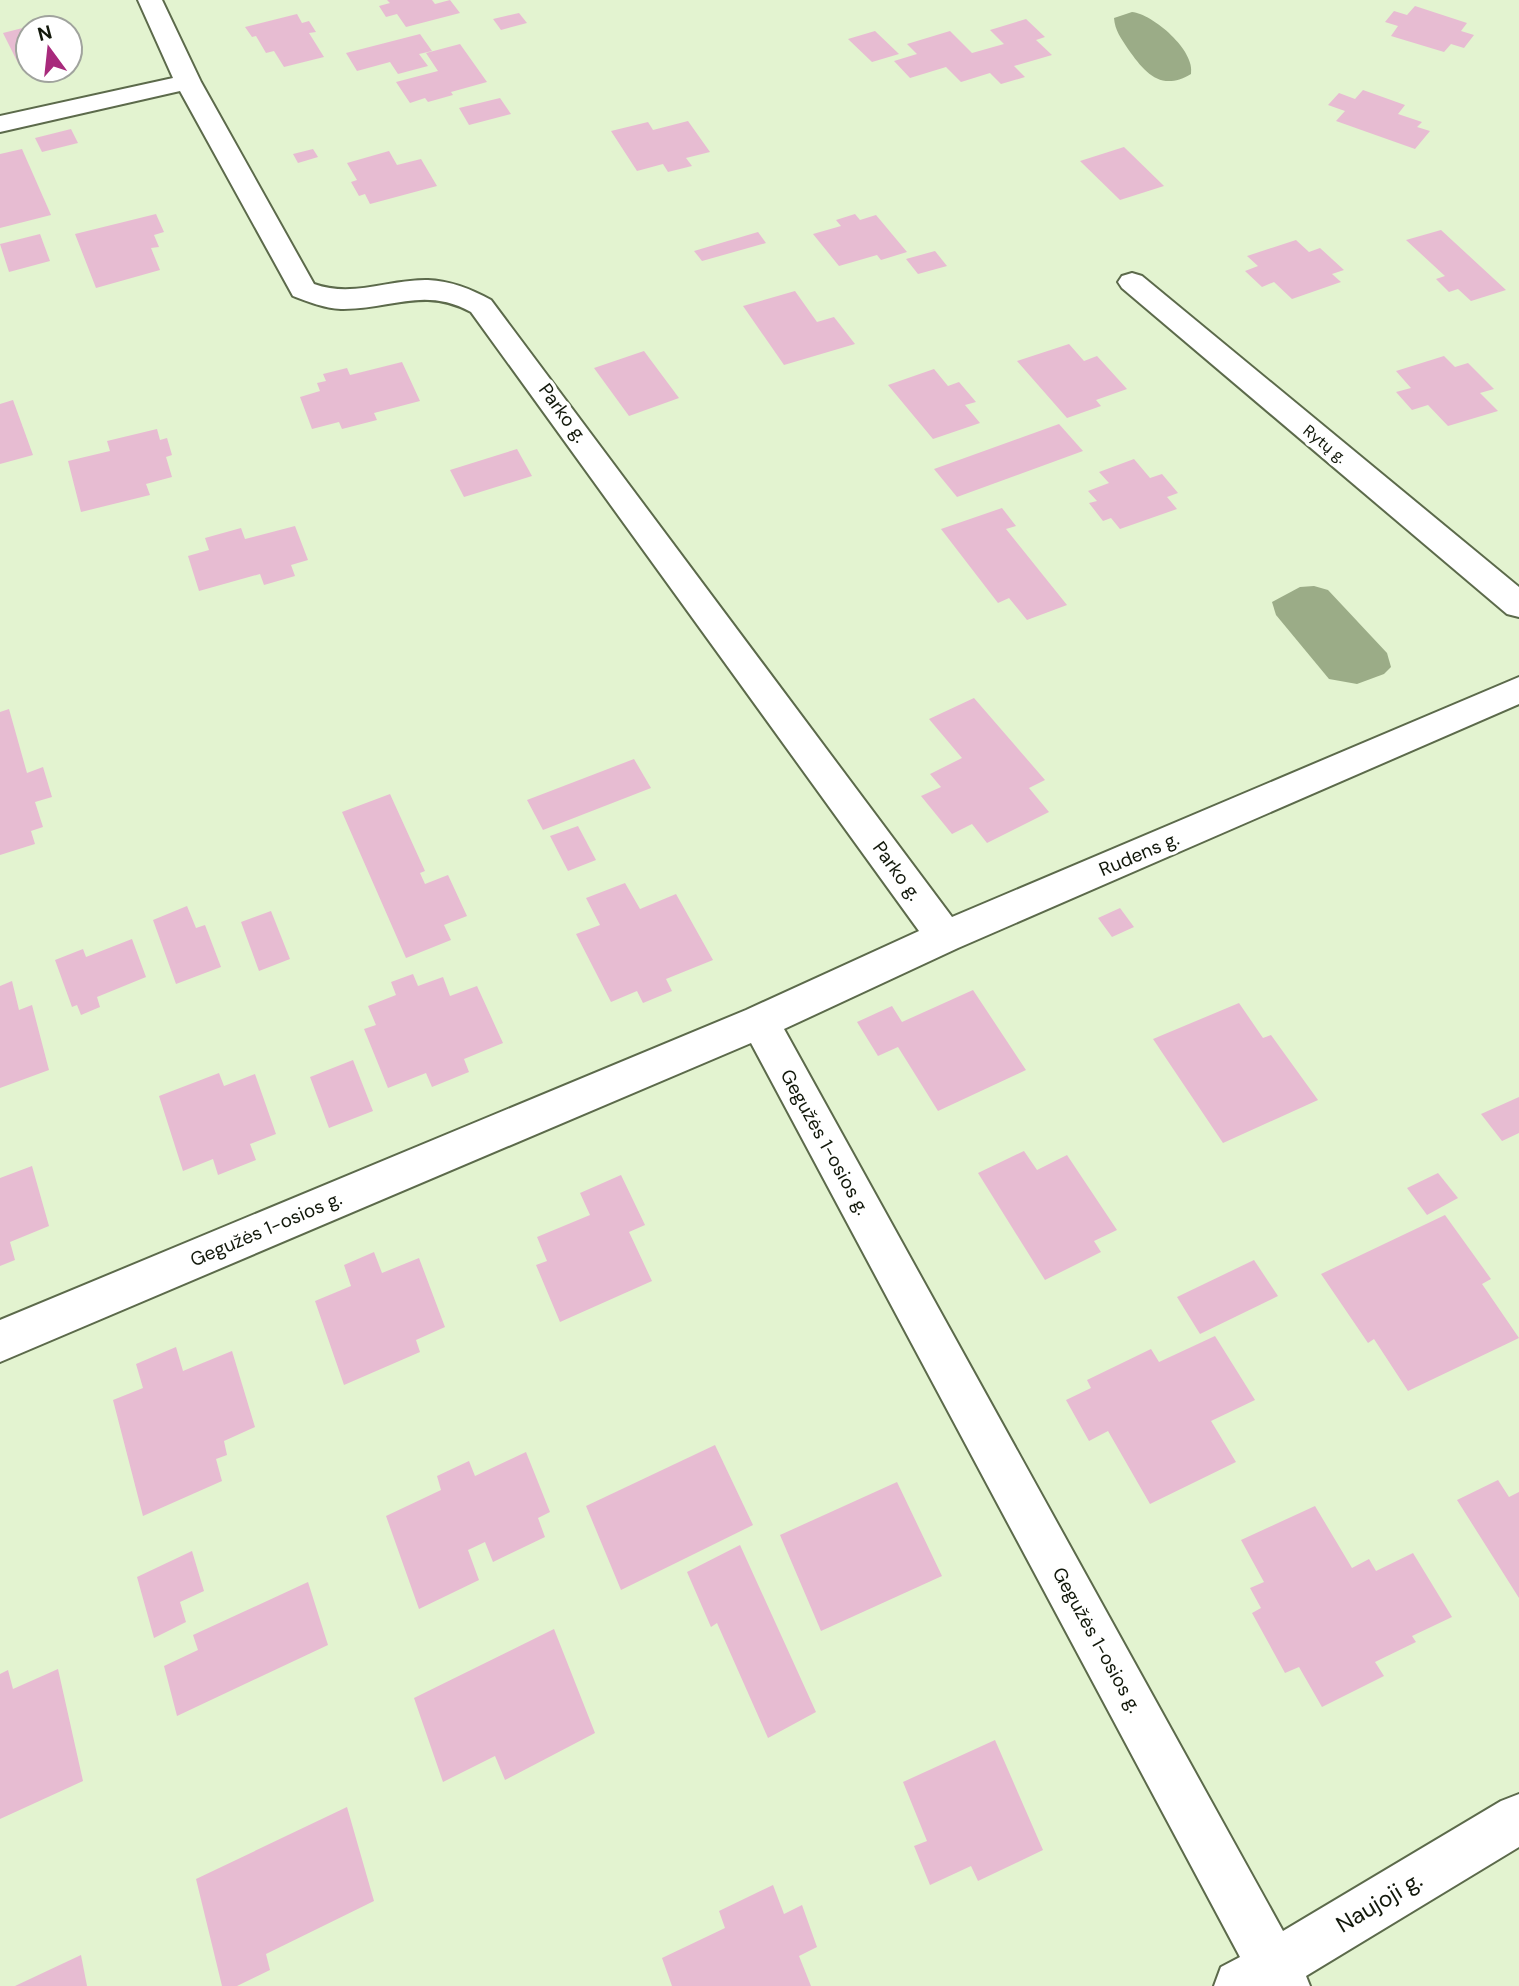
<svg xmlns="http://www.w3.org/2000/svg" width="1519" height="1986" viewBox="0 0 1519 1986" font-family="'DM Sans',sans-serif">
	<style>
		.water { fill: #9bac87 }
		.building { fill: #e7bcd2 }
		.lines { fill: none; stroke-linecap: round; stroke-linejoin: round }
		.minor-casing { stroke: #5c6a4b; stroke-width: 4 }
		.minor { fill: #fff; fill-rule: evenodd }
		.labels { text-anchor: middle; dominant-baseline: central; stroke-width: 7; stroke-linejoin: round; paint-order: stroke }
		.far-street-label { font-size: 16px; fill: #12180b; stroke: #fff }
		.street-label { font-size: 19px; fill: #12180b; stroke: #fff }
		.near-street-label { font-size: 23px; fill: #12180b; stroke: #fff }
	</style>
	<rect width="100%" height="100%" fill="#e3f3d0"/>
	<g class="water">
		<path d="M1132 12C1153 14 1196 51 1191 74 1161 92 1145 73 1128 49 1121 38 1115 31 1114 18Z"/>
		<path d="M1314 586 1328 590 1387 653 1391 667 1384 674 1357 684 1329 679 1276 615 1272 602 1300 587Z"/>
	</g>
	<g class="building">
		<path d="M387 0H432L435 4 450 0 460 13 406 27 397 14 386 17 379 6 390 3Z"/>
		<path d="M1415 6 1467 23 1461 31 1474 35 1464 48 1451 44 1444 52 1391 36 1398 26 1385 22 1394 11 1407 15Z"/>
		<path d="M519 13 527 23 501 30 493 19Z"/>
		<path d="M297 14 302 23 309 21 316 32 309 33 324 57 284 67 274 51 266 53 256 36 252 37 245 27Z"/>
		<path d="M1026 19 1045 37 1036 40 1052 55 1014 66 1025 77 1001 84 990 73 961 82 946 67 910 78 894 61 917 54 907 44 950 31 972 53 1004 44 990 30Z"/>
		<path d="M54 20 58 28H28V60L18 63 3 33Z"/>
		<path d="M875 31 899 54 872 62 848 39Z"/>
		<path d="M420 34 432 51 419 54 428 66 398 74 390 62 357 71 346 53Z"/>
		<path d="M73 38 82 56 70 59V39Z"/>
		<path d="M460 44 487 82 451 92 453 95 428 102 425 98 410 103 396 82 438 71 426 53Z"/>
		<path d="M1363 90 1405 105 1398 114 1422 122 1417 127 1430 131 1415 149 1336 121 1345 111 1328 105 1339 93 1355 99Z"/>
		<path d="M500 98 511 114 469 125 459 108Z"/>
		<path d="M688 121 710 152 686 158 692 166 668 172 663 164 637 171 611 131 648 122 653 130Z"/>
		<path d="M71 129 78 143 42 152 35 138Z"/>
		<path d="M1124 147 1164 186 1120 200 1080 161Z"/>
		<path d="M22 149 51 215 0 228V154Z"/>
		<path d="M313 149 318 157 298 163 293 154Z"/>
		<path d="M389 151 397 165 421 159 437 186 370 204 365 194 359 196 351 182 357 180 347 163Z"/>
		<path d="M156 214 164 232 154 235 159 247 151 248 160 270 96 288 75 234Z"/>
		<path d="M855 214 860 220 876 215 907 252 881 260 877 255 839 266 813 234 841 226 836 220Z"/>
		<path d="M1441 230 1506 290 1471 301 1458 289 1449 292 1436 279 1445 276 1406 240Z"/>
		<path d="M758 232 766 243 702 261 694 251Z"/>
		<path d="M40 234 50 261 9 272 0 244Z"/>
		<path d="M1296 240 1309 252 1320 248 1344 270 1332 274 1341 282 1292 299 1274 282 1262 287 1245 271 1258 266 1247 256Z"/>
		<path d="M935 251 947 266 918 274 906 259Z"/>
		<path d="M795 291 817 322 834 317 855 344 784 365 743 306Z"/>
		<path d="M1069 344 1084 361 1097 356 1127 389 1096 400 1101 406 1067 418 1017 361Z"/>
		<path d="M644 351 679 398 629 416 594 368Z"/>
		<path d="M1444 356 1455 367 1468 363 1494 389 1480 393 1498 411 1448 426 1428 405 1412 410 1396 392 1411 388 1396 371Z"/>
		<path d="M402 362 420 401 374 413 377 420 342 429 339 422 312 429 300 397 320 391 317 383 326 381 323 374 347 368 350 375Z"/>
		<path d="M934 369 948 386 959 382 976 402 965 405 980 423 933 439 888 385Z"/>
		<path d="M13 400 33 455 0 464V404Z"/>
		<path d="M1059 424 1083 451 957 497 934 469Z"/>
		<path d="M157 429 160 440 167 438 172 455 166 457 172 477 146 484 150 495 81 512 68 461 110 451 107 441Z"/>
		<path d="M517 449 532 476 464 497 450 470Z"/>
		<path d="M1134 459 1150 478 1162 474 1178 493 1167 497 1177 509 1120 529 1111 518 1103 521 1089 503 1097 501 1088 491 1109 483 1099 472Z"/>
		<path d="M1002 508 1016 526 1006 529 1067 605 1027 620 1009 598 998 603 941 529Z"/>
		<path d="M295 526 308 560 291 565 295 576 264 585 260 574 199 591 188 556 209 550 205 538 241 528 245 539Z"/>
		<path d="M974 698 1045 780 1029 788 1049 812 987 843 972 824 952 834 921 796 941 787 930 774 962 758 929 719Z"/>
		<path d="M9 709 27 773 43 767 52 797 35 802 43 827 31 831 35 844 0 855V712Z"/>
		<path d="M634 759 651 788 543 830 527 800Z"/>
		<path d="M390 794 425 871 420 873 425 884 448 875 467 916 444 925 451 940 406 958 342 812Z"/>
		<path d="M578 826 596 860 568 871 550 836Z"/>
		<path d="M625 883 640 909 676 894 713 960 666 979 672 991 643 1003 637 991 611 1002 576 934 600 925 586 898Z"/>
		<path d="M187 906 196 928 205 925 221 967 176 984 153 920Z"/>
		<path d="M1120 908 1134 927 1112 937 1098 918Z"/>
		<path d="M271 911 290 959 259 971 241 922Z"/>
		<path d="M132 939 146 977 97 997 100 1007 81 1015 77 1005 72 1007 55 960 83 949 86 957Z"/>
		<path d="M413 974 418 986 443 977 450 996 477 986 503 1043 464 1059 469 1072 432 1087 426 1073 388 1088 364 1029 376 1025 368 1006 396 995 391 982Z"/>
		<path d="M12 981 19 1010 32 1005 49 1070 0 1088V986Z"/>
		<path d="M973 990 1026 1070 938 1111 898 1047 878 1056 857 1022 892 1006 902 1022Z"/>
		<path d="M1239 1003 1263 1038 1271 1035 1318 1100 1223 1143 1153 1039Z"/>
		<path d="M353 1060 373 1111 329 1128 310 1077Z"/>
		<path d="M219 1073 224 1086 255 1074 276 1134 250 1144 256 1160 218 1175 213 1159 183 1171 159 1096Z"/>
		<path d="M1519 1097V1133L1502 1141 1481 1114Z"/>
		<path d="M1024 1151 1037 1170 1067 1155 1117 1230 1094 1241 1101 1252 1045 1280 978 1173Z"/>
		<path d="M32 1166 49 1226 10 1242 15 1260 0 1266V1178Z"/>
		<path d="M1438 1173 1458 1198 1427 1215 1407 1188Z"/>
		<path d="M621 1175 645 1225 629 1232 652 1281 560 1322 536 1265 547 1261 537 1237 590 1215 580 1193Z"/>
		<path d="M1445 1215 1491 1279 1482 1284 1519 1338 1408 1391 1374 1339 1368 1343 1321 1274Z"/>
		<path d="M374 1252 382 1273 419 1258 445 1327 416 1340 420 1352 344 1385 315 1301 351 1286 344 1265Z"/>
		<path d="M1254 1260 1278 1296 1200 1334 1177 1297Z"/>
		<path d="M1215 1336 1255 1400 1211 1421 1236 1462 1150 1504 1108 1431 1089 1441 1066 1400 1091 1388 1087 1380 1151 1349 1159 1362Z"/>
		<path d="M176 1347 183 1371 232 1351 255 1427 224 1441 227 1455 216 1459 222 1481 143 1516 113 1400 143 1388 136 1364Z"/>
		<path d="M715 1445 753 1525 621 1590 586 1506Z"/>
		<path d="M526 1452 550 1512 538 1518 545 1537 493 1562 485 1542 468 1550 479 1580 419 1609 386 1516 441 1490 437 1476 469 1461 475 1476Z"/>
		<path d="M1498 1480 1509 1497 1519 1492V1598L1457 1500Z"/>
		<path d="M897 1482 942 1576 821 1631 780 1535Z"/>
		<path d="M1315 1506 1352 1568 1369 1559 1376 1571 1413 1553 1452 1617 1412 1636 1416 1642 1375 1662 1384 1676 1322 1707 1299 1667 1285 1673 1252 1613 1261 1608 1250 1588 1264 1582 1241 1540Z"/>
		<path d="M740 1545 816 1712 768 1738 717 1623 711 1627 687 1572Z"/>
		<path d="M192 1551 204 1591 180 1602 186 1622 154 1638 137 1577Z"/>
		<path d="M308 1582 328 1645 177 1716 164 1666 198 1650 193 1635Z"/>
		<path d="M554 1629 595 1733 505 1780 495 1756 443 1782 414 1698Z"/>
		<path d="M58 1669 83 1781 0 1819V1674L8 1670 13 1689Z"/>
		<path d="M995 1740 1043 1850 978 1881 971 1866 930 1885 914 1846 927 1841 903 1782Z"/>
		<path d="M347 1807 374 1901 266 1954 270 1970 237 1986H222L196 1879Z"/>
		<path d="M773 1885 784 1914 802 1905 817 1947 799 1956 811 1986H672L662 1958 725 1928 719 1911Z"/>
		<path d="M81 1955 87 1986H15Z"/>
	</g>
	<g class="lines">
		<g class="minor-casing">
			<g id="minor">
				<path d="M138 0H162L201 82 314 284C353 298 389 279 428 280 451 281 471 289 491 300L952 917 1519 677V704L958 948 784 1029 1283 1931 1501 1801 1519 1794V1847L1306 1976 1310 1986H1214L1221 1967 1240 1957 751 1043 0 1362V1320L746 1010 919 931 471 312C423 286 391 310 341 309 324 308 309 302 293 296L180 91 0 132V116L173 78Z"/>
				<path d="M1132 273 1142 276 1519 587V617L1507 614 1122 288 1118 282 1122 276Z"/>
			</g>
		</g>
		<use href="#minor" class="minor"/>
	</g>
	<g class="labels">
		<g class="far-street-label">
			<text transform="translate(1325 444) rotate(39)">Rytų g.</text>
		</g>
		<g class="street-label">
			<text transform="translate(563 413) rotate(54)">Parko g.</text>
			<text transform="translate(1139 854) rotate(-23)">Rudens g.</text>
			<text transform="translate(897 871) rotate(54)">Parko g.</text>
			<text transform="translate(825 1142) rotate(61)">Gegužės 1-osios g.</text>
			<text transform="translate(266 1229) rotate(-23)">Gegužės 1-osios g.</text>
			<text transform="translate(1097 1640) rotate(61)">Gegužės 1-osios g.</text>
		</g>
		<g class="near-street-label">
			<text transform="translate(1379 1902) rotate(-31)">Naujoji g.</text>
		</g>
	</g>
	<g transform="translate(49 49) rotate(345)"><circle r="33" fill="#ffffff" stroke="#a0a39d" stroke-width="2"/>
	<path d="M0-5L12 26L0 18L-12 26Z" fill="#a82a7c"/>
	<text y="-10" font-size="19" font-weight="bold" text-anchor="middle" fill="#12180b">N</text>
	</g>
</svg>
